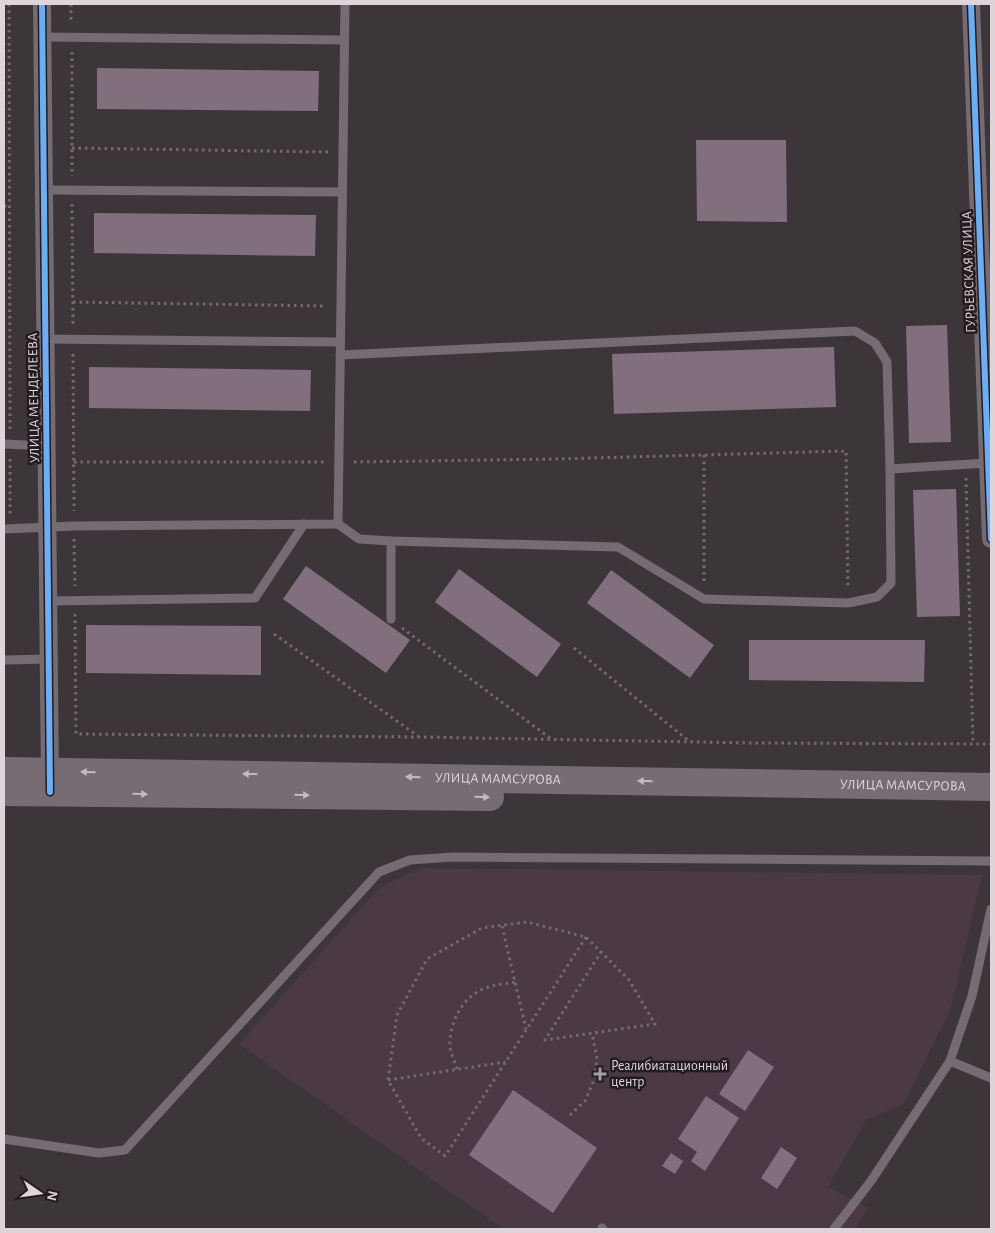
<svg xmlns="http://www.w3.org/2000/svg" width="995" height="1233" viewBox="0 0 995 1233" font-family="'Alegreya Sans',sans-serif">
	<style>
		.built { fill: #4b3946 }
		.building { fill: #816f7d }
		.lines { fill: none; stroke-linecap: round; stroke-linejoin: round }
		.path { stroke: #736b71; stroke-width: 3; stroke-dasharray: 2.5 4; stroke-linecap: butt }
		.service { stroke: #756b72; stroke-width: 9 }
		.minor { stroke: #756b72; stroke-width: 18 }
		.primary { stroke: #776b74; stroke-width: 28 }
		.cycleway-casing { stroke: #231c21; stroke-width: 9 }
		.cycleway { stroke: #6dadf4; stroke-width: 6 }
		.oneway { fill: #c4bac1 }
		.poi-dot { fill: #a59da3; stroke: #231c21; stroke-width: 2 }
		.labels { text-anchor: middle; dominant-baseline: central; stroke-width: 5; stroke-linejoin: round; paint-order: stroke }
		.street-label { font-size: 14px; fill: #ded5db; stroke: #231c21 }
		.poi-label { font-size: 14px; fill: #ded5db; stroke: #231c21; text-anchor: start }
	</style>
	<rect width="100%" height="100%" fill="#3c363b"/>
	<path class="built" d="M421 868 982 875 951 1008 904 1104 866 1120 828 1187 868 1208 855 1229H503L239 1044 380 887Z"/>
	<g class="building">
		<path d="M97 68 319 71 318 111 97 109Z"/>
		<path d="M696 140H786L787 222 697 221Z"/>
		<path d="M94 213 316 215 315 256 94 253Z"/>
		<path d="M947 325 951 442 909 443 906 326Z"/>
		<path d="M834 347 836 407 614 414 612 354Z"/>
		<path d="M89 367 311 370 310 411 89 408Z"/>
		<path d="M956 489 960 616 917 617 913 490Z"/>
		<path d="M306 566 410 640 386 673 283 599Z"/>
		<path d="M459 569 561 644 537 677 435 602Z"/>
		<path d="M611 570 714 645 690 678 587 603Z"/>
		<path d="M86 625 261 626V675L86 673Z"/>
		<path d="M749 640H925L924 682 749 680Z"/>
		<path d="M748 1050 774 1067 745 1111 719 1094Z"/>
		<path d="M513 1090 597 1148 553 1213 469 1155Z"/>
		<path d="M706 1096 739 1118 705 1171 691 1161 697 1152 678 1139Z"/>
		<path d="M781 1147 797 1158 777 1189 761 1178Z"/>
		<path d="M671 1153 683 1161 675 1174 662 1166Z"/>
	</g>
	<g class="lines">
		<g class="path">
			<path d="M9 4 10 431"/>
			<path d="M71 4V23"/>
			<path d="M72 52V176"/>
			<path d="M72 148 328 152"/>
			<path d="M72 204 73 326"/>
			<path d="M4 206H9"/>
			<path d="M73 302 326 306"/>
			<path d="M73 354 74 511"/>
			<path d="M704 455V582"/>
			<path d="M10 459V516"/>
			<path d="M74 462H325"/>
			<path d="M354 462 555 459 846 451 848 588"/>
			<path d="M966 478 973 744"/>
			<path d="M74 539 75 586"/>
			<path d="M75 614 76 734 419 737 755 743 991 744"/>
			<path d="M402 628 550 738"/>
			<path d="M274 634 418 736"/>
			<path d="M574 648 689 741"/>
			<path d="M502 926 526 1029"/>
			<path d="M586 937 445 1156 421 1138 388 1080 397 1015 427 959 482 928 527 922 586 937 629 980 655 1024 545 1040 601 952"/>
			<path d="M457 1069C455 1062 451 1054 450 1047 449 1022 463 994 489 987 497 984 507 984 515 982"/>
			<path d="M388 1080 505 1062"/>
			<path d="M570 1115 585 1101 594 1080 597 1059 592 1033"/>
		</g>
		<g class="service">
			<path d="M42 37 344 40"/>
			<path d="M44 190 342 192"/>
			<path d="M45 339 340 342"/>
			<path d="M4 444 47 446"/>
			<path d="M890 469 988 463"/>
			<path d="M338 524 359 539 391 541 618 547 704 599 848 603 877 597 891 583 890 469 887 362 875 343 855 331 340 355"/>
			<path d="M4 529 74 526 338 524 345 4"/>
			<path d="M48 601 255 598 304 524"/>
			<path d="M391 619V541"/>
			<path d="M4 660 49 659"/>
			<path d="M950 1061 991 1078"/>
			<path d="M4 1139 99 1153 125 1150 379 872 410 860 452 857 991 861"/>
			<path d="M602 1228 603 1229"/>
			<path d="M834 1229 871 1181 950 1061 972 996 991 909"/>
		</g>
		<g class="minor">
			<path d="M42 4 50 781"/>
			<path d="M971 4 991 539"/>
		</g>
		<g class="primary">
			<path id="s1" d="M4 771 991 787"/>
			<path d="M4 792 490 797"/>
		</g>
		<g class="cycleway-casing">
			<g id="cycleway">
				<path d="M42 4 50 792"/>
				<path d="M971 4 991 539"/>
			</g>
		</g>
		<use href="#cycleway" class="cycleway"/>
	</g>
	<defs><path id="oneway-solid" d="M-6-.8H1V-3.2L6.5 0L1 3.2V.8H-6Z" transform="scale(1.25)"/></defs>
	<g class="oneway">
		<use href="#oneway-solid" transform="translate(88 772) rotate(-179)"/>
		<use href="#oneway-solid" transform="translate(250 774) rotate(-179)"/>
		<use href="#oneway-solid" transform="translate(413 777) rotate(-179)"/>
		<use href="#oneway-solid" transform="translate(645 781) rotate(-179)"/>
		<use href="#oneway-solid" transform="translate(140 794) rotate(1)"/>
		<use href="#oneway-solid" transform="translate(302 795) rotate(1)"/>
		<use href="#oneway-solid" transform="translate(482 797) rotate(1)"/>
	</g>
	<path class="poi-dot" d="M597.5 1066.5h5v5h5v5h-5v5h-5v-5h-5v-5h5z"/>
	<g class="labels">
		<g class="street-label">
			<text transform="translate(969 272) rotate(-92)">ГУРЬЕВСКАЯ УЛИЦА</text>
			<text transform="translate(34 398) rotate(-91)">УЛИЦА МЕНДЕЛЕЕВА</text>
			<text stroke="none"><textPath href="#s1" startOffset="494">УЛИЦА МАМСУРОВА</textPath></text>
			<text stroke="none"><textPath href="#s1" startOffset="899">УЛИЦА МАМСУРОВА</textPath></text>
		</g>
		<g class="poi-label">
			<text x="611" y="1066">Реалибиатационный<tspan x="611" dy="16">центр</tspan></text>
		</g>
	</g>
	<rect width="995" height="1233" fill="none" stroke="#ded5db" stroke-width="10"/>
	<g transform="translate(40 1193) rotate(103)" stroke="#231c21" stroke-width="4" paint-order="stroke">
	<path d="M0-4L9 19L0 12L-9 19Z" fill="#ded5db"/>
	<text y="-8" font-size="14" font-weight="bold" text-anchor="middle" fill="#ded5db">N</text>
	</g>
</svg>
